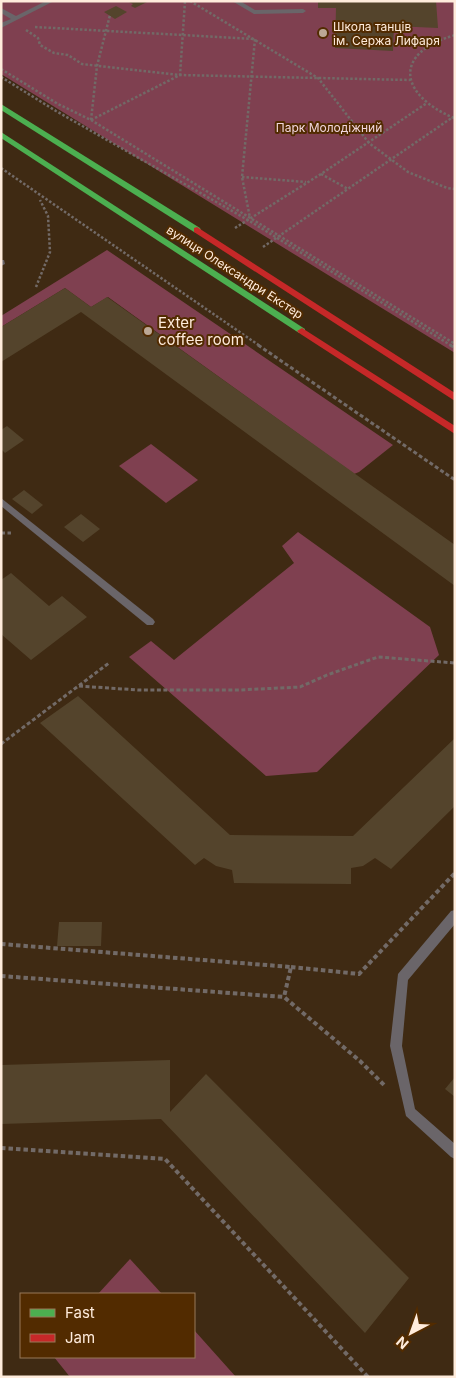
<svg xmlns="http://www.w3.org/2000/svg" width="456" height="1378" viewBox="0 0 456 1378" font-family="Inter,sans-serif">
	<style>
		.green { fill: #7f4050 }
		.building { fill: #54442c }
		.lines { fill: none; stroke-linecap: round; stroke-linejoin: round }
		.path-far2 { stroke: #726a67; stroke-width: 2.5; stroke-dasharray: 2.5 2; stroke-linecap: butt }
		.path-far1 { stroke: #726a67; stroke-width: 3; stroke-dasharray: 4 2.5; stroke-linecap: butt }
		.path { stroke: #726a67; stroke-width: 4; stroke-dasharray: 4.5 3; stroke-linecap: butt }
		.lane { fill: #6a6569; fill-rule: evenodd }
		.fast { fill: #4caf50; fill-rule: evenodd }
		.jam { fill: #c62828; fill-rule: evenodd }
		.poi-dot { fill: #bca896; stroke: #522b00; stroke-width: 2 }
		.labels { text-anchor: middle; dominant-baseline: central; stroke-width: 4; stroke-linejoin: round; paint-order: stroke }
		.far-poi-label { font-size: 12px; fill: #ffecdc; stroke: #522b00; text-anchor: start }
		.far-park-label { font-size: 12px; fill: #f2d7dd; stroke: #522b00 }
		.far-street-label { font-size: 12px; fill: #ffecdc; stroke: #522b00 }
		.poi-label { font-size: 15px; fill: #ffecdc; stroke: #522b00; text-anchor: start }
	</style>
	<rect width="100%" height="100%" fill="#3f2a13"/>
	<g class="green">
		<path d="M1 1H455V353L1 74Z"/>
		<path d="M107 250 393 445 359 472 354 474 108 297 91 307 65 288 1 327V316Z"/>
		<path d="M151 444 198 480 166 503 119 466Z"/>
		<path d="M298 532 430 627 439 655 317 772 266 776 129 657 151 641 174 660 294 563 282 546Z"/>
		<path d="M130 1259 162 1294H98Z"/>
		<path d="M194 1330 236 1377H70L54 1357H194Z"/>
	</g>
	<g class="building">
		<path d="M127 1H149L135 8 131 6 133 4Z"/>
		<path d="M318 1H436L438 28 394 26 393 51 335 48 336 8H318Z"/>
		<path d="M116 6 127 12 115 19 104 12Z"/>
		<path d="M65 288 91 307 107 297 455 545V586L81 312 1 362V327Z"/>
		<path d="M7 426 24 440 5 453 1 449V430Z"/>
		<path d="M24 490 43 505 32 514 12 499Z"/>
		<path d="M81 514 100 529 83 542 64 527Z"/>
		<path d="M11 573 49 606 62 596 87 617 31 660 1 634V580Z"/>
		<path d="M78 696 230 835 353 836 455 738V806L391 869 375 858 363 866 351 868V884L234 883 232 870 216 866 204 858 195 865 40 723Z"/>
		<path d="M59 922H102L101 946H57Z"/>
		<path d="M170 1060V1112L206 1074 409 1278 365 1333 161 1119 1 1124V1065Z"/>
		<path d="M455 1077V1097L445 1089Z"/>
	</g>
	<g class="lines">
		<g class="path-far2">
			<path d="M190 1 318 78 369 143 408 172 447 188 455 189"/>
			<path d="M35 27 255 39 242 177 250 218"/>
			<path d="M26 30 38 38 40 45 54 53 68 55 82 64 180 75 410 80"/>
			<path d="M1 69 58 104 91 120 455 344"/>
			<path d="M1 77 56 111 248 220 452 346"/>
			<path d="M454 118C399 95 392 53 455 35"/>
			<path d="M91 120 180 75 185 1"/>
			<path d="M91 120 97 66 110 15"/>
			<path d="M1 168 260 346"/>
			<path d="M321 174 348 189"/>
			<path d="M242 177 306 182"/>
			<path d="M235 228 321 174 427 103"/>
			<path d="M263 247 453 117"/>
			<path d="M36 287 50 252 48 216 40 200"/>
		</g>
		<g class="path-far1">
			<path d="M258 345 455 480"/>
			<path d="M450 345 455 348"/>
			<path d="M1 533H11"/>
			<path d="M79 686 138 690H239L300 687 327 675 378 657 455 663"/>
			<path d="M1 744 109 663"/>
		</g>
		<g class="path">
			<path d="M1 944 291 967 284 997"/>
			<path d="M291 967 359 974 455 873"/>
			<path d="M1 976 284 997 360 1061 384 1085"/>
			<path d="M1 1148 165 1159 368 1377"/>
		</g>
		<g class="lane">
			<path d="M46 1H54L1 28V23L11 19 1 13V8L16 16Z"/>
			<path d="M232 1H240L255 10 303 9 306 11 303 13 254 14Z"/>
			<path d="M1 260H4L5 264 1 266Z"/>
			<path d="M1 498 153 619 155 622 153 625H147L1 506Z"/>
			<path d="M455 910V924L408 980 402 1046 415 1109 455 1144V1159L451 1157 406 1116 390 1046 398 974 451 911Z"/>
		</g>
		<g class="fast">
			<path d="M1 104 200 228 201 230 197 233 194 232 1 110Z"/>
			<path d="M1 132 305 329V333H299L1 138Z"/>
		</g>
		<g class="jam">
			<path d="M197 227 455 393V401L194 232V228Z"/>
			<path d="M302 328 455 426V434L299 333 297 331Z"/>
		</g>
	</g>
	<g class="poi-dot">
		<circle cx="323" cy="33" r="5"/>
		<circle cx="148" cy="331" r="5"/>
	</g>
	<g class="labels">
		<g class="far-poi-label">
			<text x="333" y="26">Школа танців<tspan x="333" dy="14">ім. Сержа Лифаря</tspan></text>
		</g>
		<g class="far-park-label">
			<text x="329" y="127">Парк Молодіжний</text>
		</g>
		<g class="far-street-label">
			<text transform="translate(235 272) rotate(33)">вулиця Олександри Екстер</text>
		</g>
		<g class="poi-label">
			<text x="158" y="322">Exter<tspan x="158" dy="17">coffee room</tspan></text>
		</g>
	</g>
	<rect width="456" height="1378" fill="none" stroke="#ffecdc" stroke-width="5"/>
	<rect x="20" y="1293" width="175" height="65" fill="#522b00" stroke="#977858"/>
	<rect x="30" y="1309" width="25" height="8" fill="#4caf50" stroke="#977858"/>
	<text x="65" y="1318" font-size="15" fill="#ffecdc">Fast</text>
	<rect x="30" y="1334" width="25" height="8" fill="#c62828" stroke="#977858"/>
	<text x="65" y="1343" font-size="15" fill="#ffecdc">Jam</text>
	<g transform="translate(411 1333) rotate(221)" stroke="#522b00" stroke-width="4" paint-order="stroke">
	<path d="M0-4L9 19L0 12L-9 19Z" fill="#ffecdc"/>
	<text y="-8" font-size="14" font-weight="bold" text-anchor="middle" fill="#ffecdc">N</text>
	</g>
</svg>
